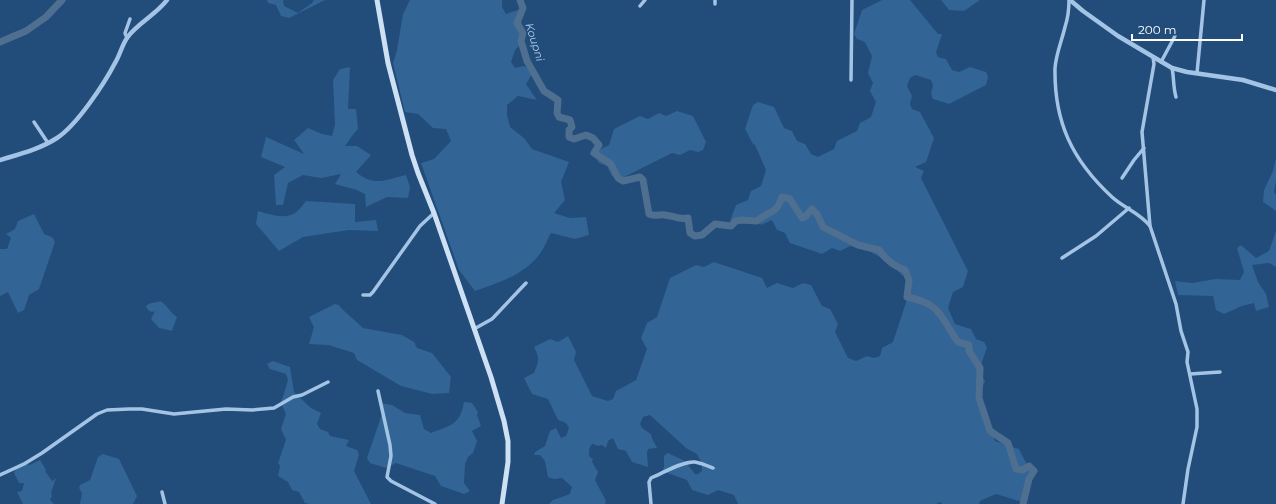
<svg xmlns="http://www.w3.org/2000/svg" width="1276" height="504" viewBox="0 0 1276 504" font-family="Montserrat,sans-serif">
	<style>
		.green { fill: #326495 }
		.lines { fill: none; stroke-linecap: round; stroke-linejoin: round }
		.river { stroke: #4f6f90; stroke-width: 7 }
		.minor { stroke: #a3c4e5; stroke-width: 3.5 }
		.tertiary { stroke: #a3c4e5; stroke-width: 4.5 }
		.secondary { stroke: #cde0f4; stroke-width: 5 }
		.labels { text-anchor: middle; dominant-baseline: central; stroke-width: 3; stroke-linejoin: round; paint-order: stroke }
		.water-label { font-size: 11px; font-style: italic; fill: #aeceed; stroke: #224c79 }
	</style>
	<rect width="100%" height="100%" fill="#224c79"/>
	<g class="green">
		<path d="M267 0H283L284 6 298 13 312 3 314 0H325L289 18 281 16 276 5 268 3Z"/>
		<path d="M410 0H502V7L506 14 518 10 522 25 524 41 515 50 511 62 515 68 524 66 533 72 526 84 537 100 518 96 507 105V115L510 127 524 138 532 149 569 162 561 182 565 200 554 213 570 218 586 217 589 235 575 239 551 233C547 240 544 249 539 255 524 275 498 283 475 291L459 270 421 163 434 159 451 141 446 129 433 128 418 114 405 112 393 63 397 50 403 14Z"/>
		<path d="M882 0H910L938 34H942L936 52 938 57 946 59 952 70 959 72 970 67 986 72 988 77 986 85 949 104 933 99 931 93 933 86 931 80 915 75 910 78 907 86 912 96 910 104 912 109 920 112 934 138 926 162 915 167 924 171 921 178 968 271 963 287 953 292 948 308 955 324 971 329 976 339 984 342 987 347 979 371 985 381 979 397 985 407 982 415 995 441 1019 449 1032 475 1024 499 1019 501 996 494 980 501 979 504H942L941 502 936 504H738L734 495 718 490 708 495 692 490 687 480 662 471C663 469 664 468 664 466 665 460 661 456 668 453L685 461 695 474H698L702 471V464L697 454 686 448 650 415 643 417 640 424 642 428 651 434C652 440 655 443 657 448L648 449 647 453 648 467 632 462 626 451 618 449 613 438 608 441 606 448 602 445 598 446 593 444 591 445 589 450V456L593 459 592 462 598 472 595 480 606 501 605 504H549L553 500 570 494 572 487 562 478 554 479 548 477 545 461 540 455H534L535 452 545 446 550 431 556 428 561 438 566 436 569 428 566 423 558 420 548 399 532 394 524 378 534 373C539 360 540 359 534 347L550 339 558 342 568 336 576 352 574 360 592 396 608 401 613 399 616 391 636 380 647 349 641 338 647 323 657 317 670 278 696 265 704 267 714 262 762 278 767 288 777 283 793 288 803 283 811 285 822 306 830 309 838 324 835 332 848 358 856 361 867 356 874 358 880 356 882 348 893 342 911 287 903 273V276L888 262 871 252 850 246 840 251 832 248 822 254 790 243 785 233 777 230 772 220 761 225 758 219 755 221H730L736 205 748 200 751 191 761 186 766 170 755 145 753 144 745 129 753 105 758 102 774 107 784 128 792 131 797 141 805 144 811 154 818 157 834 149 837 141 857 131 860 123 871 117 876 102 870 91 873 83 868 73 872 56 865 42 857 39 854 34 862 10Z"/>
		<path d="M941 0H980L964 11 949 10Z"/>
		<path d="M350 67 348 109H356L358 129 352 136 345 146H357L371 155 356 172C374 187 385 180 406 175L410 187 408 198 387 197 366 207 365 194 357 190 335 184 341 174 321 178 303 175 288 183 283 205H276L274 175 285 167 261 157 266 137 304 154 294 140 308 128 322 134 332 136 335 124 333 80 340 69Z"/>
		<path d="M677 111 693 116 706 142 703 150 698 152 690 150 680 155 672 153 620 179 612 176 607 166 599 163 596 158 599 150 609 145 614 129 640 116 648 119 659 113 666 116Z"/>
		<path d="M1276 158V181L1274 192 1276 195V211L1263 202 1264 190 1273 171Z"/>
		<path d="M306 201 355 204V222L376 220 378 231 349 230 303 237 279 251 256 224 258 211C269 214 284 220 295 213 299 210 303 205 306 201Z"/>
		<path d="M34 214 44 234 52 237 55 242 39 289 29 295 24 310 18 313 8 292 0 296V249H7L11 238 6 234 15 229 18 221Z"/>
		<path d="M1276 231V267L1269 263 1252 265 1258 282 1266 294 1269 307 1256 311 1254 303 1242 306 1224 314 1216 310 1213 296 1178 295 1175 281 1192 283 1216 279 1240 280 1244 272 1237 248 1241 245 1256 258 1269 251Z"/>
		<path d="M160 301C167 304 170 313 177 317L172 331 159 328 151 319 155 311 152 312 148 310 146 306C150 302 156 303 160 301Z"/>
		<path d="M335 304 339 305 341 308 363 328 402 335 414 342 417 348 432 353 451 377 449 393 432 394 401 386 357 360 354 353 328 345 309 344 314 327 309 317Z"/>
		<path d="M273 361 290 367 294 392 311 408 321 413 317 424 320 429 328 432 330 436 349 440 346 446 357 450 359 455 354 471 371 504H309L305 503 299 492 292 490 288 482 278 476 280 466 278 463 286 440 281 429 286 414 281 403 288 380 286 374 270 369 267 364Z"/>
		<path d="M464 402 472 403 478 412 477 415 481 426 472 431 477 441 473 453 468 457 465 464 464 483 470 491 464 494 441 486 435 476 396 463 386 468 370 463 367 458 383 411 379 403 392 405 405 413 420 415 424 429 431 433C451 425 460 425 464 402Z"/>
		<path d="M103 454 119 459 137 496 133 504H80L82 493 79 488 80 485 90 480 98 457Z"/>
		<path d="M40 460 46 470 45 471 52 481 56 478 51 493 52 496 50 500 54 504H23L17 492 22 491 24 483H19L14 473 17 465 22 462 30 465Z"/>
	</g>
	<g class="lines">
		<g class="river">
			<path d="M520 0 523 8 517 23 523 33 521 41 527 61 544 91 558 100 557 113 559 117 570 120 572 127 569 130V137L574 139 586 135 593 138 599 145 594 153 611 164 618 178 623 181 640 177 643 180 649 214C656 217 659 214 665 215 675 216 678 220 688 218L690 233 695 236 702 235 715 224 731 226 736 221 741 220 757 221C770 210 776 215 782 197L790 199 802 218 806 216 812 209 817 214 823 227 858 245 879 250C886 260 893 266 905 270L909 280 907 297C942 304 940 317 958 342L969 345V351L980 368 979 398 990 431 1008 443 1016 469 1023 470 1029 466 1034 471 1029 479 1023 504"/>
			<path d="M0 42 26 31 46 17 62 0"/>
		</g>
		<g class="minor">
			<path d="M715 0V4"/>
			<path d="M1069 0C1069 9 1068 18 1065 27 1062 40 1056 54 1055 68 1054 122 1072 160 1112 197 1124 208 1140 213 1150 226L1176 304 1181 331 1188 352 1187 362 1197 409V427L1188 469 1183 504"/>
			<path d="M640 6 645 0"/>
			<path d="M127 38 125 33 130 19"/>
			<path d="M1161 62 1175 36"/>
			<path d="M1172 68C1174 77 1173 87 1176 97"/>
			<path d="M1197 73 1204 0"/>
			<path d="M851 80 852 0"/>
			<path d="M34 122 48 143"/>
			<path d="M1122 178 1134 160 1144 148"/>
			<path d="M1150 226 1142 132 1154 64 1153 57"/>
			<path d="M1062 258 1096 236 1129 208"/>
			<path d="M363 295H370L373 292 420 226 434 213"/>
			<path d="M474 329 492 319 526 283"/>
			<path d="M1190 374 1220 372"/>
			<path d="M378 391 390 445 391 456 387 477 391 481 435 504"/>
			<path d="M0 475 24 464 42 453 97 414 107 410 129 409H142L174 414 226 409 252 410 274 408 293 397 302 395 328 382"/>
			<path d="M162 492 165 504"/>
			<path d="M651 504 649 482 651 478C663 473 683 461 695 462 701 463 708 466 713 468"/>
		</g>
		<g class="tertiary">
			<path d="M1070 0 1083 11 1118 36 1172 68 1187 72 1243 80 1276 90"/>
			<path d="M0 160C20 154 40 149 57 138 77 125 104 84 115 63 120 55 122 45 127 38 135 25 157 14 167 0"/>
		</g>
		<path class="secondary" d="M377 0 388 63 412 155 418 173 434 213 491 377 504 421 508 441V462L502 504"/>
	</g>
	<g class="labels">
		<g class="water-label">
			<text transform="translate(535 42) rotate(73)">Koupni</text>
		</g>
	</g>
	<path d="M1132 34v6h110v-6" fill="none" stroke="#ffffff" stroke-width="2"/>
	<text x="1138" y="34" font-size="12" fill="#ffffff" stroke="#224c79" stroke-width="3" paint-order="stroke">200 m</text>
</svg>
